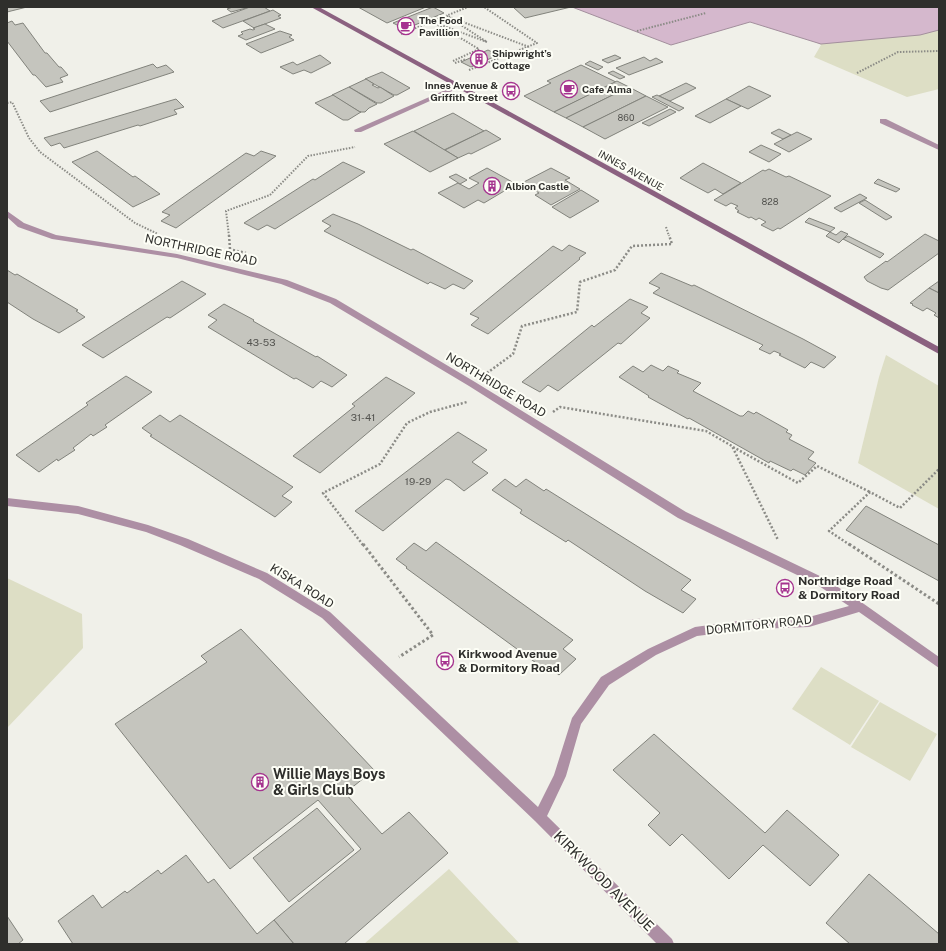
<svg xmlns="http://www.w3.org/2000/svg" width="946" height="951" viewBox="0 0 946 951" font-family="'Public Sans',sans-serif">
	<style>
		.green { fill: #dddec5 }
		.water { fill: #d5b8cd; stroke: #a38f9d }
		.building { fill: #c5c5be; stroke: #82837c }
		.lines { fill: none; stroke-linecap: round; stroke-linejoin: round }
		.path-far2 { stroke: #8b8b86; stroke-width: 2; stroke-dasharray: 1.5 1.5; stroke-linecap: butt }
		.path-far1 { stroke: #8b8b86; stroke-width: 2.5; stroke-dasharray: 2 2; stroke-linecap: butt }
		.path { stroke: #8b8b86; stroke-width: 3; stroke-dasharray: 2.5 2.5; stroke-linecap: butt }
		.minor { fill: #ad8fa4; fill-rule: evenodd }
		.secondary { fill: #8b6180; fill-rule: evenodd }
		.labels { text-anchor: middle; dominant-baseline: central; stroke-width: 4; stroke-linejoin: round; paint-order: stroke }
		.far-number-label { font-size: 9px; fill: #545450 }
		.far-poi-label { font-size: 10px; font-weight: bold; fill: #2f2f2c; stroke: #fdfef6; text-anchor: start }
		.far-street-label { font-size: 10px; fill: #2f2f2c; stroke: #fdfef6 }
		.number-label { font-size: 10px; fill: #545450 }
		.street-label { font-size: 12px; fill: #2f2f2c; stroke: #fdfef6 }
		.poi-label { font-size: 12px; font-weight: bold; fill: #2f2f2c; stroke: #fdfef6; text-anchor: start }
		.near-poi-label { font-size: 14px; font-weight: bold; fill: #2f2f2c; stroke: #fdfef6; text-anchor: start }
		.near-street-label { font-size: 14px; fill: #2f2f2c; stroke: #fdfef6 }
	</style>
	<rect width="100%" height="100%" fill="#f0f0e9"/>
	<g class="green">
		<path d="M939 16V89L907 97 814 57 821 45 813 41Z"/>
		<path d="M886 355 939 386V509L858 463 879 377Z"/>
		<path d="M7 578 82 614 83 648 7 728Z"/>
		<path d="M821 667 879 701 850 745 792 709Z"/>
		<path d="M880 702 937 734 910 781 851 747Z"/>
		<path d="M449 869 520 944H364Z"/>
	</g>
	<path class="water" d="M572 7H939V30L920 35 821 44 750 22 671 45Z"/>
	<g class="building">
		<path d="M7 7H27L7 12Z"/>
		<path d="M233 7H250L231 12 227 9Z"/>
		<path d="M250 7H264L270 11 223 28 212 21Z"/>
		<path d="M358 7H426L387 23Z"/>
		<path d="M433 7 444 13 405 29 393 23Z"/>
		<path d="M513 7H571L525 18Z"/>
		<path d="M273 10 281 15 278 16 281 18 254 28 243 21Z"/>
		<path d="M12 21 15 25 23 23 45 53H47L59 67H61L68 75 60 78 63 82 46 87 35 75H33L7 41V23Z"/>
		<path d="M265 24 275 29 246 40 238 36 243 34 241 32 250 29 253 30 255 29 253 28Z"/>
		<path d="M280 31 292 35 289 37 294 40 261 53 246 44Z"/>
		<path d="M488 50 498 55 471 67 461 62Z"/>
		<path d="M320 55 331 63 311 73 304 70 293 74 280 67 293 62 297 65Z"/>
		<path d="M615 55 621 58 608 63 602 60Z"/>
		<path d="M644 57 650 61 656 58 663 62 629 75 616 68Z"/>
		<path d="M590 61 603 67 598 70 585 64Z"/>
		<path d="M153 64 157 68 166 65 174 72 50 112 40 101Z"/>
		<path d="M581 65 616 82 554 112 524 96 551 83 547 81Z"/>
		<path d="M613 71 625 77 620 79 608 73Z"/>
		<path d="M382 72 410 88 397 95H394L365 79Z"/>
		<path d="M366 79 374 84 372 85 378 88 380 87 394 96 381 103H377L349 87Z"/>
		<path d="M617 81 629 87 566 118 554 112Z"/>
		<path d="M686 83 696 88 670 101 659 96Z"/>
		<path d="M749 86 771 96 748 109 726 99Z"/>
		<path d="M349 87 377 104 369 108 365 112H360L332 95Z"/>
		<path d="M629 87 646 96 583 127 566 118Z"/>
		<path d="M333 95 360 112H361L348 120H343L315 103Z"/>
		<path d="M657 95 659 96 684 108 679 111 652 97Z"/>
		<path d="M646 96 668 107 605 139 583 127Z"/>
		<path d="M176 99 184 107 174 110 177 114 140 126 138 125 64 148 60 143 51 146 44 138Z"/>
		<path d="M726 99 741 106 710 123 695 116Z"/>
		<path d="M670 109 676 112 649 126 642 123Z"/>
		<path d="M453 113 484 131 444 150 414 131Z"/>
		<path d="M779 129 791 135 783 139 771 133Z"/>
		<path d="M486 130 501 139 471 154 469 153 458 158 445 150Z"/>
		<path d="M413 131 458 158 430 172 384 144Z"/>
		<path d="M797 132 812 139 789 152 774 144Z"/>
		<path d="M761 145 781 154 769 162 749 152Z"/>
		<path d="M97 151 133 177 135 176 160 194 133 207 72 162Z"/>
		<path d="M261 151 276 156 176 228 161 221 170 215 162 212 193 190 246 153 254 156Z"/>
		<path d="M343 162 365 172 275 229 267 225 258 230 244 223 313 179 315 180Z"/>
		<path d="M703 163 741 183 723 194 715 189 708 193 680 178Z"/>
		<path d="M487 168 516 184 484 203 478 200 464 208 438 193 458 183 469 189 479 183 469 178Z"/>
		<path d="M551 168 570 178 565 180 580 189 551 205 535 195 539 193 522 183Z"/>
		<path d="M769 169 786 177 789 176 831 196 780 229 778 228 773 231 761 225 766 222 759 218 756 220 751 217 749 218 737 212 739 211 735 208 738 206 731 203 726 206 714 200 763 170 765 171Z"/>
		<path d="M456 174 467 180 460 184 449 177Z"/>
		<path d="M878 179 900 189 896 192 874 183Z"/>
		<path d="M581 190 599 201 570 218 552 207Z"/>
		<path d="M860 194 867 198 841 212 834 208Z"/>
		<path d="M865 200 892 217 886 220 859 203Z"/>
		<path d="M333 214 358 224 411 250 413 249 473 281 464 289 453 284 445 289 430 282 428 284 324 231 331 226 322 221Z"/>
		<path d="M809 218 835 228 830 232 805 222Z"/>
		<path d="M841 231 848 234 839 243 826 236 830 232 836 235Z"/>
		<path d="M925 234 939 241V253L888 290 881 288 867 281 864 277 886 261 887 262Z"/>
		<path d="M848 236 884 254 880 258 843 239Z"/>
		<path d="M569 245 586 253 579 258 580 259 488 334 471 325 479 318 470 314 553 246 562 251Z"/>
		<path d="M7 270 15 275 17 274 78 310 76 311 85 317 59 333 33 319 7 302Z"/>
		<path d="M661 273 692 286 694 285 803 339 836 357 824 368 811 362 805 368 779 355 781 354 774 351 770 354 759 349 763 345 653 293 660 288 649 283Z"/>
		<path d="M182 281 206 294 170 318 167 317 103 358 82 345Z"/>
		<path d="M939 281V293L929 288Z"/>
		<path d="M929 288 939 293V318L934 315 936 313 927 308 923 311 912 305 913 304 910 303Z"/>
		<path d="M630 299 648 307 641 313 650 318 621 344 618 343 558 391 548 385 540 392 522 382 592 325 594 327Z"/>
		<path d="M224 304 254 320 253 321 316 357 317 356 347 375 332 387 321 381 313 388 296 378 294 379 208 327 217 320 208 315Z"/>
		<path d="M651 365 663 371 668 366 679 371 677 373 701 383 693 391 740 416H743L748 411 754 414 756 412 788 430 786 432 792 435 789 439 814 452 808 459 816 463 805 475 793 469 791 471 770 461 769 463 689 418 688 419 648 397 649 396 619 377 633 366 643 372Z"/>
		<path d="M126 376 152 392 105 425 107 427 93 436 91 434 73 448 75 450 58 461 57 459 39 472 16 455 88 405 86 403Z"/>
		<path d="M386 377 415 393 320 473 293 456 355 406 352 404Z"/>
		<path d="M160 415 170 422 180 415 293 487 282 496 292 502 275 517 150 436 152 435 142 428Z"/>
		<path d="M458 432 487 450 472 462 488 473 464 491 450 480 446 479 383 531 355 511Z"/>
		<path d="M505 479 516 487 526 479 544 491 546 489 691 580 681 590 696 599 683 613 645 591 568 540 566 542 520 513 522 510 492 490Z"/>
		<path d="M866 506 939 545V581L846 530Z"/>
		<path d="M436 542 573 640 563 649 576 659 559 675 547 665 543 668 406 568 407 567 396 559 414 543 426 551Z"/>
		<path d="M241 629 374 770 345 793 382 834 409 812 448 853 344 944H294L274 920 361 849 318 800 230 869 115 724 207 662 201 656Z"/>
		<path d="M654 734 765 833 787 810 839 855 810 886 763 845 729 879 682 834 670 846 648 825 660 813 613 770Z"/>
		<path d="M317 808 354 850 289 902 253 858Z"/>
		<path d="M186 855 208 883 214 879 257 934 274 920 294 944H73L58 921 93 895 102 908 125 891 127 893 158 870 161 874Z"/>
		<path d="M869 874 939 934V944H850L826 923Z"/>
		<path d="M7 916 23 940 18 944H7Z"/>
	</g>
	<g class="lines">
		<g class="path-far2">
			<path d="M637 31 706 13"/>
			<path d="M401 34 468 7"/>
			<path d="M453 61 479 49 433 22 487 42 447 16 529 47"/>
			<path d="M455 63 466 59"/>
			<path d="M469 70 537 43 484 7"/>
			<path d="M857 73 898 52 939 51"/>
			<path d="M7 103 12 102 29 138 40 152 135 223 158 234"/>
			<path d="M666 227 669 236"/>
			<path d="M229 236 226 211 270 195 308 156 355 147"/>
		</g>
		<g class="path-far1">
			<path d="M229 235 230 249"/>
			<path d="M233 250 246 253"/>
			<path d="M487 373 513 354 522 326 577 312 580 282 615 270 632 246 672 244 669 235"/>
			<path d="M553 412 560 407 706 431 732 446 778 540"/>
			<path d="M733 447 798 483 817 466 870 492"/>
			<path d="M363 545 323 493 380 464 407 423 430 412 467 402"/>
			<path d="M850 545 829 531 870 492 900 508 939 469"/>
		</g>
		<g class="path">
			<path d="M363 544 433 635 399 657"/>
			<path d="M849 544 939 604"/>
		</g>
		<g class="minor">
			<path d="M459 84 462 86 461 87 361 132H355L354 130Z"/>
			<path d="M880 119H886L939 145V150L880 123Z"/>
			<path d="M7 211 24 223 56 235 177 254 287 280 336 299 475 382 686 512 824 578 864 604 939 657V668L859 612 809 627 753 629 697 636 656 655 609 685 581 724 566 776 547 816 672 939 674 944H657L535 821 322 618 259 579 180 545 146 532 78 514 7 506V498L78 506 148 525 188 539 267 573 330 612 538 807 554 775 572 718 601 677 648 649 695 627 753 619 809 617 849 606 816 584 678 518 469 386 330 303 281 284 177 258 52 239 18 227 7 217Z"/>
		</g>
		<path class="secondary" d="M311 7H319L939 347V354Z"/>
	</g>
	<defs>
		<g id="cafe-ring" transform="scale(0.9)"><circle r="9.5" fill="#fdfef6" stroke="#a5338f" stroke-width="1.5"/><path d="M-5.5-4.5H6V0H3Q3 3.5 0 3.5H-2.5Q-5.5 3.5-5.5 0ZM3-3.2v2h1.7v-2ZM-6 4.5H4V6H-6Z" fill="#a5338f"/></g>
		<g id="building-ring" transform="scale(0.9)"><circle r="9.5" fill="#fdfef6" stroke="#a5338f" stroke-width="1.5"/><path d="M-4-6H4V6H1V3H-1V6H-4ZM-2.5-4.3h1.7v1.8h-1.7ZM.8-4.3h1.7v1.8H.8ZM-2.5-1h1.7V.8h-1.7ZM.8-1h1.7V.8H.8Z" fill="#a5338f"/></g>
		<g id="bus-ring" transform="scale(0.9)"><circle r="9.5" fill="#fdfef6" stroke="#a5338f" stroke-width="1.5"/><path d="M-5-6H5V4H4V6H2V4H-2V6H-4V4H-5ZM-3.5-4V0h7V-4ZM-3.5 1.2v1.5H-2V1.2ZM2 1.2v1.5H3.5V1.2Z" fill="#a5338f"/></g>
	</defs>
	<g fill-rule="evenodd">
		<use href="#cafe-ring" x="406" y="26"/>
		<use href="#building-ring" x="479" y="59"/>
		<use href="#cafe-ring" x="569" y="89"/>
		<use href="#bus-ring" x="511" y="91"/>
		<use href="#building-ring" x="492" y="186"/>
		<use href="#bus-ring" x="785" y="588"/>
		<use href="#bus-ring" x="445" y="661"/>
		<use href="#building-ring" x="260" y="782"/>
	</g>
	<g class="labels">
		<g class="far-number-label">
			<text x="626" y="117">860</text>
			<text x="770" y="201">828</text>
		</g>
		<g class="far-poi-label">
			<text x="419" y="20">The Food<tspan x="419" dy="12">Pavillion</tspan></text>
			<text x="492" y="53">Shipwright’s<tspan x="492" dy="12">Cottage</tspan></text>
			<text x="498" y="85" text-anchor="end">Innes Avenue &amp;<tspan x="498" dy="12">Griffith Street</tspan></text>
			<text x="582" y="89">Cafe Alma</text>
			<text x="505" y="186">Albion Castle</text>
		</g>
		<g class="far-street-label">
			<text transform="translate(631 170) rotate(29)">INNES AVENUE</text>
		</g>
		<g class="number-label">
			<text x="261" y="342">43-53</text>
			<text x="363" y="417">31-41</text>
			<text x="418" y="481">19-29</text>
		</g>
		<g class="street-label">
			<text transform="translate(201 250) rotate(12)">NORTHRIDGE ROAD</text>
			<text transform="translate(496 385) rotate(31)">NORTHRIDGE ROAD</text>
			<text transform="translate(302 586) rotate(32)">KISKA ROAD</text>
			<text transform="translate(759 625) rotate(-6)">DORMITORY ROAD</text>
		</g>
		<g class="poi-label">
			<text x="798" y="581">Northridge Road<tspan x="798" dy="14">&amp; Dormitory Road</tspan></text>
			<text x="458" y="654">Kirkwood Avenue<tspan x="458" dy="14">&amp; Dormitory Road</tspan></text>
		</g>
		<g class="near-poi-label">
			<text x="273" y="774">Willie Mays Boys<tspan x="273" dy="16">&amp; Girls Club</tspan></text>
		</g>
		<g class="near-street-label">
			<text transform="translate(604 881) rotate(45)">KIRKWOOD AVENUE</text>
		</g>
	</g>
	<rect width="946" height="951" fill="none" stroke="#2f2f2c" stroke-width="16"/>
</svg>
